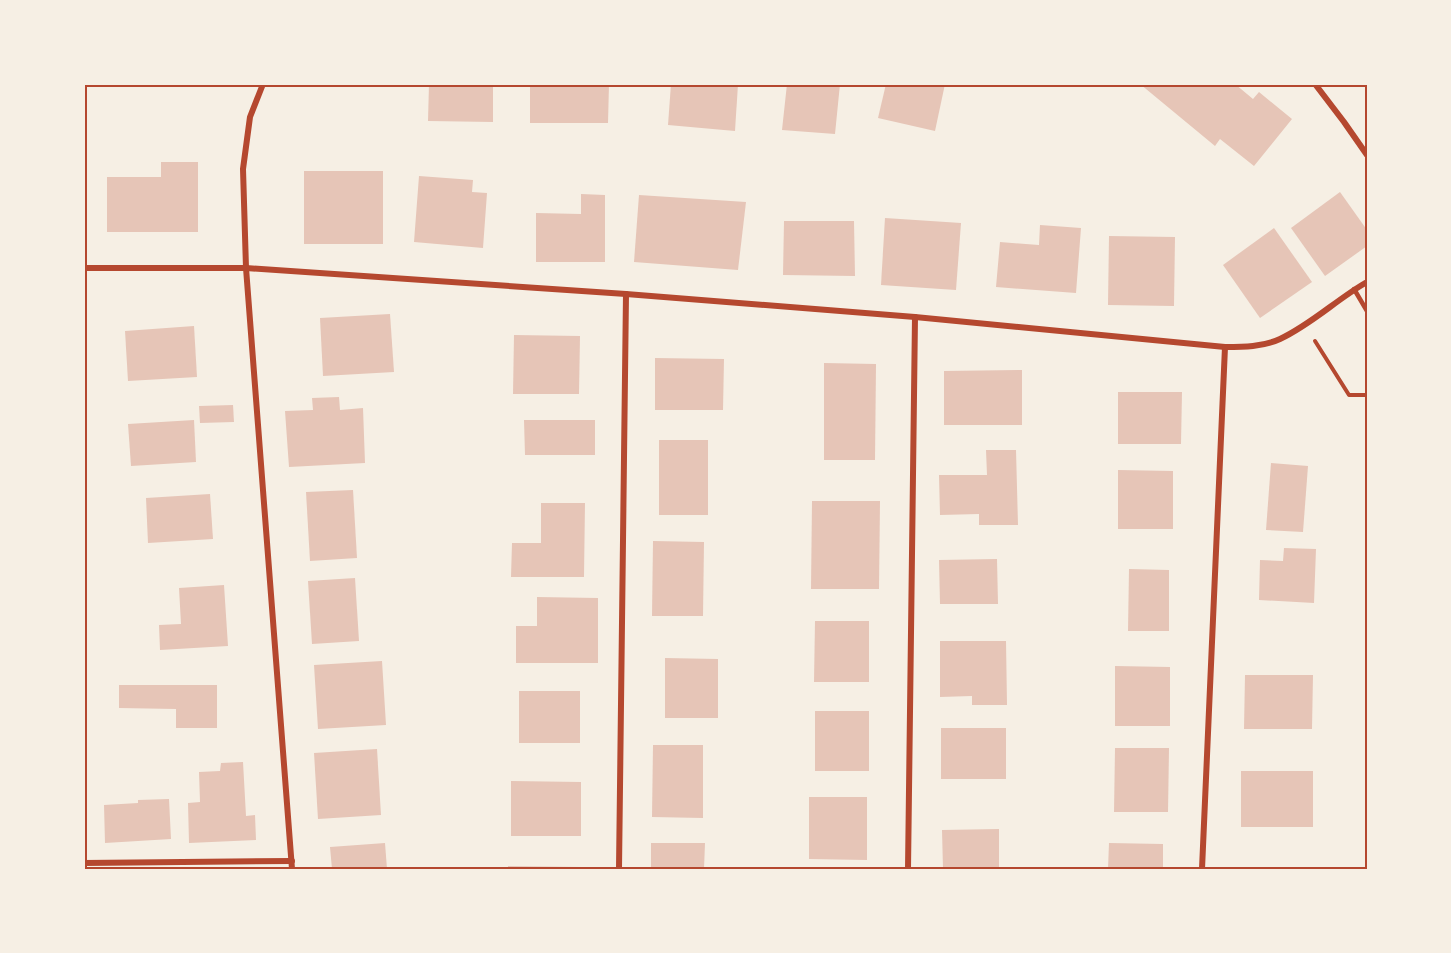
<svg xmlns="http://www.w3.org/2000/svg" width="1451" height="953" viewBox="0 0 1451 953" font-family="'Alegreya Sans',sans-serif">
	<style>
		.building { fill: #e6c5b7 }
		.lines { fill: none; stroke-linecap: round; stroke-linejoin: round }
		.path { stroke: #b5482f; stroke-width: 4 }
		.service { stroke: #b5482f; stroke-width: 4.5 }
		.minor { stroke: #b5482f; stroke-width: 6 }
		.neatline { fill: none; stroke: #b5482f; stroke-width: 2 }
	</style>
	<rect width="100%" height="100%" fill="#f6efe4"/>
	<g class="building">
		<path d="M429 84H493V122L428 121Z"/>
		<path d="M530 84H609L608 123H530Z"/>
		<path d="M671 84H738L735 131 668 125Z"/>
		<path d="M787 84 803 86V84H840L835 134 782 130Z"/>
		<path d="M886 84H945L935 131 878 118Z"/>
		<path d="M1140 84H1235L1253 99 1259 92 1292 119 1254 166 1220 139 1215 146Z"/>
		<path d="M161 162H198V232H107V177H161Z"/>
		<rect x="304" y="171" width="79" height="73"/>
		<path d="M419 176 473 180 472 192 487 193 483 248 414 242Z"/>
		<path d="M1340 192 1367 230V246L1325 276 1291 228Z"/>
		<path d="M581 194 605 195V262H536V213L581 214Z"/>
		<path d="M639 195 746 202 738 270 634 262Z"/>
		<path d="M885 218 961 223 956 290 881 285Z"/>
		<path d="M784 221H854L855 276 783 275Z"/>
		<path d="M1040 225 1081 228 1076 293 996 287 1000 242 1039 245Z"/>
		<path d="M1274 228 1312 282 1260 318 1223 265Z"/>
		<path d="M1109 236 1175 237 1174 306 1108 305Z"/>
		<path d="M390 314 394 372 323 376 320 318Z"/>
		<path d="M194 326 197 377 128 381 125 331Z"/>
		<path d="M514 335 580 336 579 394H513Z"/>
		<path d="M655 358 724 359 723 410H655Z"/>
		<path d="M824 363 876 364 875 460H824Z"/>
		<path d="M1022 370V425H944V371Z"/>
		<path d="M1118 392H1182L1181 444H1118Z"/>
		<path d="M339 397 340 410 363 408 365 463 289 467 285 411 313 410 312 398Z"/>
		<path d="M233 405 234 422 200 423 199 406Z"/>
		<path d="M194 420 196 462 131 466 128 424Z"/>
		<path d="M524 420H595V455H525Z"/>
		<rect x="659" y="440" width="49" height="75"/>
		<path d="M986 450H1016L1018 525H979V514L940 515 939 475H987Z"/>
		<path d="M1271 463 1308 466 1303 532 1266 530Z"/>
		<path d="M1118 470 1173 471V529H1118Z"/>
		<path d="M353 490 357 558 310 561 306 492Z"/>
		<path d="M210 494 213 539 148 543 146 498Z"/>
		<path d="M812 501H880L879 589H811Z"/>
		<path d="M541 503H585L584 577H511L512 543H541Z"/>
		<path d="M653 541 704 542 703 616H652Z"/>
		<path d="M1284 548 1316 549 1314 603 1259 600 1260 560 1283 561Z"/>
		<path d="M997 559 998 604H940L939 560Z"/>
		<path d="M1129 569 1169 570V631H1128Z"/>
		<path d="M355 578 359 641 312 644 308 581Z"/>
		<path d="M224 585 228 646 160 650 159 625 181 624 179 588Z"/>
		<path d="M537 597 598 598V663H516V626H537Z"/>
		<path d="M815 621H869V682H814Z"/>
		<path d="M940 641H1006L1007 705H972V696L940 697Z"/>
		<path d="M665 658 718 659V718H665Z"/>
		<path d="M382 661 386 725 318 729 314 665Z"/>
		<path d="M1115 666 1170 667V726H1115Z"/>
		<path d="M1245 675H1313L1312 729H1244Z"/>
		<path d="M119 685H217V728H176V709L119 708Z"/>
		<rect x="519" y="691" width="61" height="52"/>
		<rect x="815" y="711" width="54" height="60"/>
		<rect x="941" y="728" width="65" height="51"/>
		<path d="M653 745H703V818L652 817Z"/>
		<path d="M1115 748H1169L1168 812H1114Z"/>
		<path d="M377 749 381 815 318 819 314 753Z"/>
		<path d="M243 762 246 816 255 815 256 840 189 843 188 803 200 802 199 772 220 771 221 763Z"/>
		<rect x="1241" y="771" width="72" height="56"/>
		<path d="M511 781 581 782V836H511Z"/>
		<path d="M809 797H867V860L809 859Z"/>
		<path d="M169 799 171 839 105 843 104 805 138 803V800Z"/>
		<path d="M999 829V869H943L942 830Z"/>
		<path d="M385 843 387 869H332L330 847Z"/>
		<path d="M651 843H705L704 869H651Z"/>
		<path d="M1109 843 1163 844V869H1108Z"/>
		<path d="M508 866 582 867V869H508Z"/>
	</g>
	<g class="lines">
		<path class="path" d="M1315 341 1349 395H1367"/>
		<path class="service" d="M1354 289 1367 311"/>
		<g class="minor">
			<path d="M263 84 250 117 243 169 246 268 292 869"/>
			<path d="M1315 84 1344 122 1367 155"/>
			<path d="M84 268H246L626 294 915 317 1225 347C1243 347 1263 347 1280 339 1312 324 1337 299 1367 282"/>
			<path d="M84 863 292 861"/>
			<path d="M619 869 626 294"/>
			<path d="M908 869 915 317"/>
			<path d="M1202 869 1225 347"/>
		</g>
	</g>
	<rect width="1451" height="953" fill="none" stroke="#f6efe4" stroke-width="171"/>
	<rect x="86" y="86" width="1280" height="782" class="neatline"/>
</svg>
